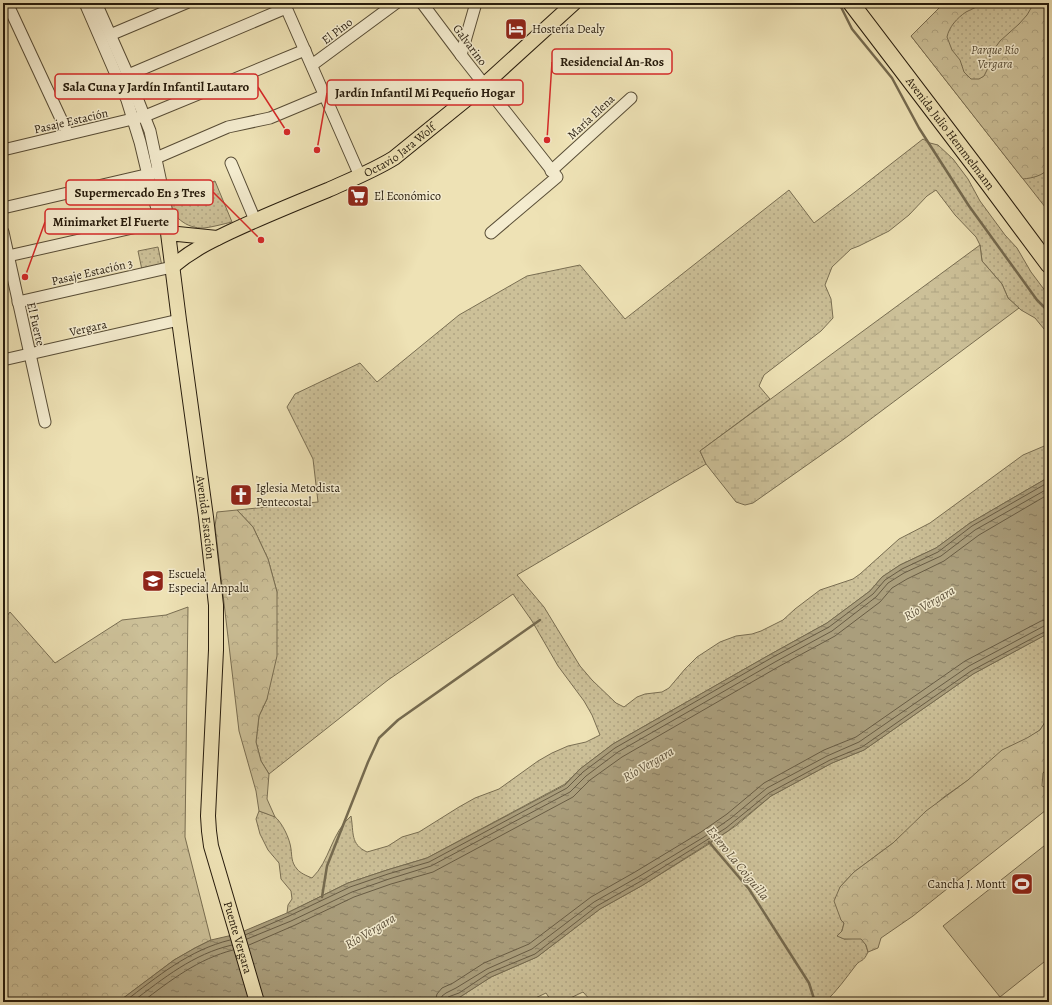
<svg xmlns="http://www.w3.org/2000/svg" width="1052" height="1005" viewBox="0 0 1052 1005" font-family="Alegreya,serif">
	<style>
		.grass { fill: url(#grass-dots); stroke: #796e52 }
		.forest { fill: url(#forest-crowns); stroke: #796e52 }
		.wetland { fill: url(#wetland-marsh); stroke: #796e52 }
		.garden { fill: #ccc098; stroke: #796e52 }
		.water { fill: url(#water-ripples); stroke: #756a4f }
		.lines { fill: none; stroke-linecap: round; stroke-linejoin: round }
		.shore { stroke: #685c44; stroke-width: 1 }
		.stream { stroke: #756a4f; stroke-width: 2.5 }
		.minor-casing { stroke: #584d36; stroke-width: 13 }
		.major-casing { stroke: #261b0c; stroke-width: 16 }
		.highway-casing { stroke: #261b0c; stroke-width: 18 }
		.minor { stroke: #f4eccf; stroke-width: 11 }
		.major { stroke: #eee2b5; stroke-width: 14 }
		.highway { stroke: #eee2b5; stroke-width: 16 }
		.labels { text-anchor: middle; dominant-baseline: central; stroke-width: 3; stroke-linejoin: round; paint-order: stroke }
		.poi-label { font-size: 12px; fill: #261b0c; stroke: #f4eccf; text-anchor: start }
		.street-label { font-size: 12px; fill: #261b0c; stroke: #f4eccf }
		.park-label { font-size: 12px; font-style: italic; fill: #584d36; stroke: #f4eccf }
		.water-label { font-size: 13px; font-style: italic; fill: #5b4f39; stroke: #f4eccf }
		.leader { fill: none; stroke: #d62828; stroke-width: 1.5 }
		.callout-dot { fill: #d62828; stroke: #f4eccf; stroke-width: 1.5 }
		.callout { fill: #f4eccf; stroke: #d62828; stroke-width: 1.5 }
		.callout-label { font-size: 13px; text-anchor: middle; font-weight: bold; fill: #261b0c }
	</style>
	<defs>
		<pattern id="grass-dots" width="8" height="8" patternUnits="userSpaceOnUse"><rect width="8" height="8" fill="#ccc098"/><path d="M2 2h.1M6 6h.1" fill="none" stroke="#afa482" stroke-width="1.8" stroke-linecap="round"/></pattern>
		<pattern id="forest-crowns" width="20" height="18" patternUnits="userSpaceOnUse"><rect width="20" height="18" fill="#ccc098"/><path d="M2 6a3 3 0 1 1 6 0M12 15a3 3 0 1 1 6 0" fill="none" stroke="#afa482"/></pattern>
		<pattern id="wetland-marsh" width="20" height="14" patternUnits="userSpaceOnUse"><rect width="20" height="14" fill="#ccc098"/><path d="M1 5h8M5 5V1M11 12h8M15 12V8" fill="none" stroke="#afa482"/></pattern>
		<pattern id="water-ripples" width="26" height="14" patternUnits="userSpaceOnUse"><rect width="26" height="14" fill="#aa9e7c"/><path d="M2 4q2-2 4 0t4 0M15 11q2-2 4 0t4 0" fill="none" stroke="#8a8064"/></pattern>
	</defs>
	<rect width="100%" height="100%" fill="#eee2b5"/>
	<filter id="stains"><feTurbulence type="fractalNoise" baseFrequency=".005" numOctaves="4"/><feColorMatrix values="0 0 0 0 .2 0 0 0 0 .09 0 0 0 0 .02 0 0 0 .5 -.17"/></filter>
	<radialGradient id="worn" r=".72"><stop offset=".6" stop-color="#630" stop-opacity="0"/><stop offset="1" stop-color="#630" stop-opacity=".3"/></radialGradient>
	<g class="grass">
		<path d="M944 3H1049V212L911 36Z"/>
		<path d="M923 139 930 143 938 145 953 159 968 179 980 201 1005 235 1017 248 1031 272 1049 296V335L1035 318 1021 310 1008 298 1002 284 982 261 980 245 976 237 955 215 936 190 927 196 909 215 889 231 859 246 851 249 832 267 825 285 831 299 833 318 821 331 764 375 759 386 770 399 700 451 706 464 517 575 544 607 580 666 592 680 616 703 624 707 637 697 645 694 662 692 669 688 685 669 697 657 720 642 736 636 752 634 761 631 783 620 795 609 820 590 853 579 860 574 899 539 930 523 1023 455 1049 444V477L970 523 936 548 900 565 882 577 870 591 827 623 771 654 613 744 580 769 565 784 427 858 387 870 348 883 287 913 288 905 292 899 291 891 281 879 279 863 268 850 260 834 256 819 259 811C264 813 270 814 274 816 282 822 290 839 291 849 292 856 291 862 297 869 300 873 307 876 312 878 330 861 331 833 351 816 354 833 350 844 367 852L388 846 402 837 419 832 459 807 475 798 499 789 538 761 552 753 568 746 586 742 600 735 592 715 584 701 558 666 532 621 513 594 388 680 269 774 261 761 256 742 259 716 267 699 277 592 268 559 253 527 237 510 318 502 313 459 287 407 295 394 360 363 377 382 459 315 527 276 580 265 625 319 789 190 814 223 855 192Z"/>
		<path d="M215 181 232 222C223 224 213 227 204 228 186 229 172 216 167 200Z"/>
		<path d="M158 247 162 266 142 270 138 251Z"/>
		<path d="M1049 633V716L1040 730 944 797 893 843 854 872 840 887 841 920 844 923 842 931 844 939 861 938 866 945 868 952C863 963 861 959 856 965 846 978 837 991 825 1002H751L750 1001 749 1002H592L583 992 562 1002H552L546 993 527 1002H459L460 997 491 977 537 957 600 909 643 885 709 844 737 825 771 796 832 763 864 750 973 674Z"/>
	</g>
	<g class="forest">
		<path d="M944 3H983C977 7 972 9 966 12 957 18 949 27 947 37L952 50 960 60 964 72 971 79H979L984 76 987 70 992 52 1000 41 1019 24 1027 15 1034 3H1049V167C1044 176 1032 178 1023 179L911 36Z"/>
		<path d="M237 510 253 527 268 559 277 592V656L267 699 259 716 256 742 261 761 269 774 267 799 275 817 259 811 256 791 239 731 215 526 217 512Z"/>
		<path d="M188 607 185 837 211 940 195 948 174 960 118 1002H3V621L10 612 55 663 122 620 166 615Z"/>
		<path d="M1049 716V766L1043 773 1042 786 1049 789V813L1046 810 913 916 881 938 878 948 868 952 866 945 861 939H844L837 936 842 931 844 923 841 920 834 901 840 887 854 872 893 843 926 811 968 780 1002 750 1027 738 1040 730Z"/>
	</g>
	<path class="wetland" d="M980 245 982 261 1002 284 1008 298 1019 308 844 439 753 503 745 505 736 502 706 464 700 451Z"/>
	<path class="garden" d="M1049 842V958L1000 997 943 926Z"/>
	<path class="water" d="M1049 477V633L973 674 864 750 832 763 771 796 728 831 643 885 600 909 537 957 491 977 460 997 446 1002H118L174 960 195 948 211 940 237 934 287 913 348 883 387 870 427 858 565 785 580 769 613 744 771 654 827 623 870 591 882 577 900 565 936 548 970 523Z"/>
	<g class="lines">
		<g class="shore">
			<path d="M245 935 289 916 350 887 388 874 429 862 567 788 583 772 615 748 773 657 829 627 873 594 885 580 902 569 938 552 972 526 1049 482"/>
			<path d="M247 939 291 921 352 892 389 879 431 866 570 792 586 776 618 752 775 662 832 631 876 597 888 583 904 573 941 556 975 530 1049 488"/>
			<path d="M249 945 293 926 354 897 391 884 433 872 573 797 590 780 622 757 778 667 835 636 880 602 892 588 907 579 944 561 979 535 1049 494"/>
			<path d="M124 1002C158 976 189 950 230 940"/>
			<path d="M132 1002C164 978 193 954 232 945"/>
			<path d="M142 1002C171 980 198 959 233 950"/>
			<path d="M435 1002 437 994 442 988 453 983 484 963 529 944 591 897 635 872 701 832 727 814 764 783 824 750 856 737 965 661 1041 621 1049 619"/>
			<path d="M441 1002 442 996 446 993 456 988 487 969 532 949 594 902 638 877 704 837 731 818 767 788 827 756 859 742 969 666 1044 626 1049 625"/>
			<path d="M446 1002 448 997 459 993 489 973 535 954 597 906 641 881 726 828 769 793 830 760 862 747 971 671 1046 631 1049 630"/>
		</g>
		<g class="stream">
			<path d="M839 3 852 29 892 78 919 128 969 206 1037 300 1049 312"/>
			<path d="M709 842 749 889 809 983 815 1002"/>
			<path d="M322 897 327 866 368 762 379 738 398 720 540 620"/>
		</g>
		<g class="minor-casing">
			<g id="minor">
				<path d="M85 3 127 100 140 142 152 192 161 222 168 233"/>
				<path d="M96 3 128 75 150 131 164 197 168 219V231"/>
				<path d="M284 3 360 176"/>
				<path d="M422 3 461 55 557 177 491 233"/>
				<path d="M8 5 68 134"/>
				<path d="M110 35 186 3"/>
				<path d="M461 55 476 3"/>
				<path d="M312 65 396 3"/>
				<path d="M128 75 286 8"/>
				<path d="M3 150 145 116 305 50"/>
				<path d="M156 158 228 127 270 118 325 95"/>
				<path d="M231 163 255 220"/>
				<path d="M551 171 631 98"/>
				<path d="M3 208 154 173"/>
				<path d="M3 232 45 422"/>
				<path d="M8 256 168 220"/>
				<path d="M18 302 172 267"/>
				<path d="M3 360 179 320"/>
			</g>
		</g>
		<g class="major-casing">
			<g id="major">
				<path id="s1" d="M217 238 168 233 179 320 206 517 216 605V650L208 816 209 831 211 846 257 1002"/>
				<path id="s2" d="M172 267C192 250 209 242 232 231 264 216 296 203 328 190 350 180 373 171 394 158L484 85 574 3"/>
			</g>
		</g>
		<g class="highway-casing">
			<g id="highway">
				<path id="s3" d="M851 3 988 183 1049 265"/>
			</g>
		</g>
		<use href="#minor" class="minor"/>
		<use href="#major" class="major"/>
		<use href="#highway" class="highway"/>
	</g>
	<defs>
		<g id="hotel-square" transform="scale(1.15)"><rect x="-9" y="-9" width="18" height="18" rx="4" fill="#8f2418" stroke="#f4eccf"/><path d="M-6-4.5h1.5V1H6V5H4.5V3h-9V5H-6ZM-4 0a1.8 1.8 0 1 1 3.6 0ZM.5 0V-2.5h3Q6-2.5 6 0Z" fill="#fff"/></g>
		<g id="supermarket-square" transform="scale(1.15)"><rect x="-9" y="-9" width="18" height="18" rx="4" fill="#8f2418" stroke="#f4eccf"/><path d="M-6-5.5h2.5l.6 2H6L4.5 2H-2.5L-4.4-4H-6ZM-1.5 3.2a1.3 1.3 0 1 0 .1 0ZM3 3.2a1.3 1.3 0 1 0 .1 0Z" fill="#fff"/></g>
		<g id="church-square" transform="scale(1.15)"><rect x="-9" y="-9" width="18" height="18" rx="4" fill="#8f2418" stroke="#f4eccf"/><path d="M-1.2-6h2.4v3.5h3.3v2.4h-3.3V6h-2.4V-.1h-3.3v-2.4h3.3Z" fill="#fff"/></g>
		<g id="school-square" transform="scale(1.15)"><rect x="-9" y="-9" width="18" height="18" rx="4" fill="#8f2418" stroke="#f4eccf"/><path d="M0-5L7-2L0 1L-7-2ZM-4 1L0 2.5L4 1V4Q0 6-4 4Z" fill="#fff"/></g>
		<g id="stadium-square" transform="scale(1.15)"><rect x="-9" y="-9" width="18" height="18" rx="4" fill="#8f2418" stroke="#f4eccf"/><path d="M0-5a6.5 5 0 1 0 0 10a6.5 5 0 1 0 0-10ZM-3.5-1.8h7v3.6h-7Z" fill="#fff"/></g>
	</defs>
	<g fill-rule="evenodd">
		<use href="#hotel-square" x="516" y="29"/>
		<use href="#supermarket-square" x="358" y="196"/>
		<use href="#church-square" x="241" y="495"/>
		<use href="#school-square" x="153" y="581"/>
		<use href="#stadium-square" x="1022" y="884"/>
	</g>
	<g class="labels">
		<g class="poi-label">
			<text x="532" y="29">Hostería Dealy</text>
			<text x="374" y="196">El Económico</text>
			<text x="256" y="488">Iglesia Metodista<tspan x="256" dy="14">Pentecostal</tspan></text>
			<text x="168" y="574">Escuela<tspan x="168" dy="14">Especial Ampalu</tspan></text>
			<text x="1006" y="884" text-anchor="end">Cancha J. Montt</text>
		</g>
		<g class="street-label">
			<text transform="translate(337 31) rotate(-37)">El Pino</text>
			<text transform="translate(470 45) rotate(53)">Galvarino</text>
			<text transform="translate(591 117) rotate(-43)">María Elena</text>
			<text transform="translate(71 121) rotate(-13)">Pasaje Estación</text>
			<text stroke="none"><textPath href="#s3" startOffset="164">Avenida Julio Hemmelmann</textPath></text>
			<text stroke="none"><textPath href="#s2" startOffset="257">Octavio Jara Wolf</textPath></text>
			<text transform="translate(92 272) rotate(-13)">Pasaje Estación 3</text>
			<text transform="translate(36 324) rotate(77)">El Fuerte</text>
			<text transform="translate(88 328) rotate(-13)">Vergara</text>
			<text stroke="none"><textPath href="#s1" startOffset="336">Avenida Estación</textPath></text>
			<text stroke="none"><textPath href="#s1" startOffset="761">Puente Vergara</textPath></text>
		</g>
		<g class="park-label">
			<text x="995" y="50">Parque Río<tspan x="995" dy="14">Vergara</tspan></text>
		</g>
		<g class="water-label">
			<text transform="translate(929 603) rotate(-30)">Río Vergara</text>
			<text transform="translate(648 764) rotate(-30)">Río Vergara</text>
			<text transform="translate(738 863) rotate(51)">Estero La Coiguilla</text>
			<text transform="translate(370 931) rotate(-31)">Río Vergara</text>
		</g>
	</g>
	<path class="leader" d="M547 140L552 62M287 132L258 87M317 150L327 93M261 240L213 192M25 277L45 222"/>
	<g class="callout-dot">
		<circle cx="547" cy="140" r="4"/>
		<circle cx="287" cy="132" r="4"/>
		<circle cx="317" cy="150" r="4"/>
		<circle cx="261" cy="240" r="4"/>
		<circle cx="25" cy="277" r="4"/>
	</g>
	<g class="callout">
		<rect x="552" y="49" width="120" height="25" rx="4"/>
		<rect x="55" y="74" width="203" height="25" rx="4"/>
		<rect x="327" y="80" width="196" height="25" rx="4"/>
		<rect x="66" y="180" width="147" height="25" rx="4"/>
		<rect x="45" y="209" width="133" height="25" rx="4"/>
	</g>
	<g class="callout-label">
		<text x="612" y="66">Residencial An-Ros</text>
		<text x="156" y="91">Sala Cuna y Jardín Infantil Lautaro</text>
		<text x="425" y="97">Jardín Infantil Mi Pequeño Hogar</text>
		<text x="140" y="197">Supermercado En 3 Tres</text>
		<text x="111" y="226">Minimarket El Fuerte</text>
	</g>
	<rect width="1052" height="1005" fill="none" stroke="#eee2b5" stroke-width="16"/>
	<rect x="4" y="4" width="1044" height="997" fill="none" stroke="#261b0c" stroke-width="2"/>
	<rect x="8" y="8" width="1036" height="989" fill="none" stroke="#261b0c"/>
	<rect width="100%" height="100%" filter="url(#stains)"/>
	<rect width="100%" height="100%" fill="url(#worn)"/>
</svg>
